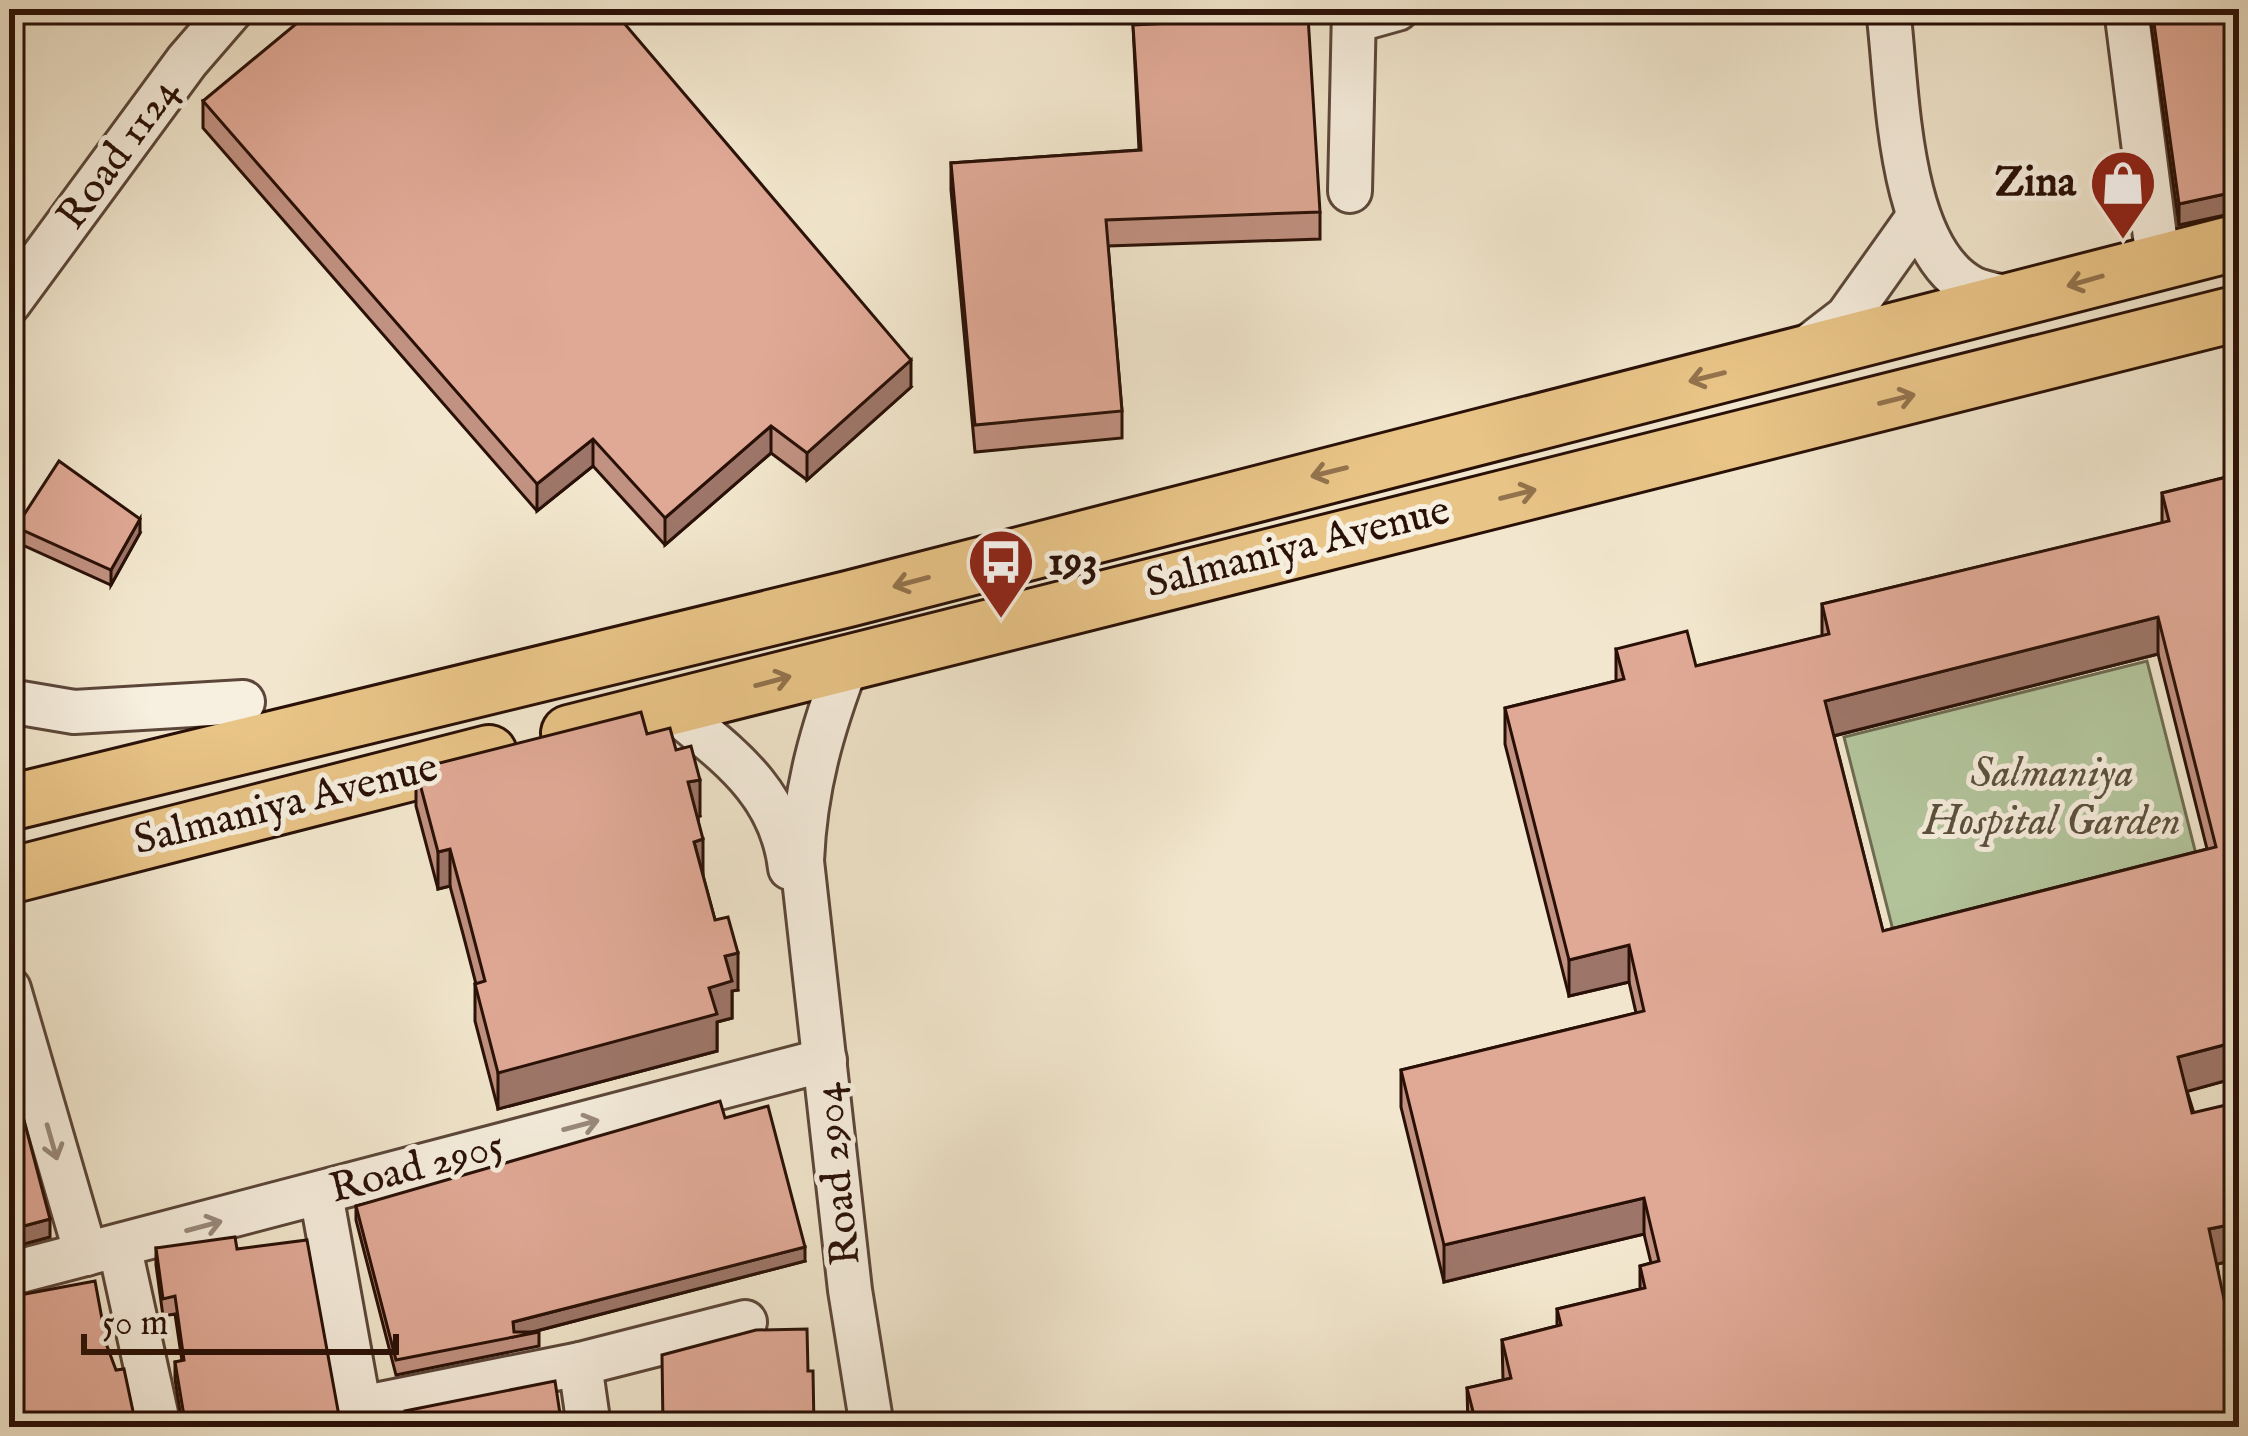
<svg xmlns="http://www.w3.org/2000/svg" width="2248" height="1436" viewBox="0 0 2248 1436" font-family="'IM FELL English',serif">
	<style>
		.green { fill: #b4c79e; stroke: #6e6c52; stroke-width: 3 }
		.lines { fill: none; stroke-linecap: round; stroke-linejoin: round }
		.minor-casing { stroke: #5b4639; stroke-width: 48 }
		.major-casing { stroke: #291007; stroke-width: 60 }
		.minor { stroke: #f7efdf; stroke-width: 42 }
		.major { stroke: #e9c487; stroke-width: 54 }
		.wall { fill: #c19181; stroke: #291007; stroke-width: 3; fill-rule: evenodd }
		.shaded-wall { fill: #9d7669; stroke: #291007; stroke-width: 3 }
		.building { fill: #e0a996; stroke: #291007; stroke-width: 3; fill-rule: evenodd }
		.oneway { stroke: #93734d }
		.oneway2 { stroke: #9a8b7e }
		.labels { text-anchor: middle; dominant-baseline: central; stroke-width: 10; stroke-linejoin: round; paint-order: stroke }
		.street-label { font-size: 42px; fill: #291007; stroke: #f7efdf }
		.poi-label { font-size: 42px; font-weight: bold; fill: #291007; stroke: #f7efdf; text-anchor: end }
		.park-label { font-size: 42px; font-style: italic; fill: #5a503c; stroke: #f7efdf }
	</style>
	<rect width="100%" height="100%" fill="#f2e7ce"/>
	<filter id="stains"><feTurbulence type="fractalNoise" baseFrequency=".00167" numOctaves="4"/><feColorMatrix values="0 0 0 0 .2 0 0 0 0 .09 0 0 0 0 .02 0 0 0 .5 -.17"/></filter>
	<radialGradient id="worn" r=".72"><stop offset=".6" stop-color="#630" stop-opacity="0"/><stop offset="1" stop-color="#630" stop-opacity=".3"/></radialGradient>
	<path class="green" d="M2147 661 2201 874 1898 950 1844 737Z"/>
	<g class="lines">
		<g class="minor-casing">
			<g id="minor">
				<path d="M1888 9C1898 85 1896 248 1972 288 1985 294 2003 296 2018 300"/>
				<path d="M2126 9 2158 260"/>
				<path d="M1354 21 1397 9"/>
				<path d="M1350 191 1354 9"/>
				<path d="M9 303 187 61 232 9"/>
				<path d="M1804 350 1847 317 1916 220"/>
				<path d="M848 661C822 729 805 788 802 861L850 1290 872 1427"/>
				<path d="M9 701 74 712 243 702"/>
				<path d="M670 707C726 754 781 790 790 868"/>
				<path d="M9 989 86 1254"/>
				<path d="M321 1194 363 1427"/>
				<path d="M120 1249 159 1427"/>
				<path d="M9 1274 825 1060"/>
				<path d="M580 1364 589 1427"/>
				<path d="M360 1408 580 1364 745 1322"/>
			</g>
		</g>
		<g class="major-casing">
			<g id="major">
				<path d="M569 733 2239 313"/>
				<path d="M9 803 848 599 2239 242"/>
				<path d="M9 876 489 753"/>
			</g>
		</g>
		<use href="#minor" class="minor"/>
		<use href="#major" class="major"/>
	</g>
	<g class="wall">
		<path d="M2149 9H2239V212L2179 225Z"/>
		<path d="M1133 25 1320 212V239L1108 246 1122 411V438L975 452 951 190V163L1139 150Z"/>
		<path d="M203 101 911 387 807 480 771 453 665 545 593 466 537 511 203 128Z"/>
		<path d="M2239 474V1077L2187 1091 2239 1259 2217 1264 2239 1427H1468L1467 1388 1503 1380 1502 1340 1557 1326V1309L1640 1289V1266L1651 1263 1644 1234 1444 1282 1401 1107V1070L1636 1013 1629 982 1569 996 1505 744V708L1616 681V649L1696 666 1822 636V604L2162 523V493ZM2158 654 2207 849 1883 931 1834 736Z"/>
		<path d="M16 527 140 533 111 585 16 542Z"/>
		<path d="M647 734 700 816 698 817 703 876 715 920 738 990 732 991V1018L717 1022V1051L498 1109 475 1021V984H476L463 934 450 886 438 889 416 806V769Z"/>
		<path d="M725 1118 805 1261 533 1332H539V1346L396 1375 356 1220V1206Z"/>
		<path d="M156 1248 237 1249 341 1427 181 1418 175 1379V1362L182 1361 175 1314 163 1316 156 1265Z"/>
	</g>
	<g class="shaded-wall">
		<path d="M2239 191V212L2179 225V204Z"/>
		<path d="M911 360V387L807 480V453Z"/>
		<path d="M771 426V453L665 545V518Z"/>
		<path d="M593 439V466L537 511V484Z"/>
		<path d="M140 519V533L111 585V570Z"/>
		<path d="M2158 617V654L1825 738V701Z"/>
		<path d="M700 780V816L688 819V782Z"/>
		<path d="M703 839V876L694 842Z"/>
		<path d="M450 849V886L438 889V852Z"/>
		<path d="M1629 945V982L1569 996V960Z"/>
		<path d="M738 953V990L732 991V1018L717 1022V1051L498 1109V1073L709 988 725 956Z"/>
		<path d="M2239 1041V1077L2178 1094V1057Z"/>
		<path d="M1644 1198V1234L1444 1282V1245Z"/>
		<path d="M50 1219V1237L9 1248V1230Z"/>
		<path d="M2239 1223V1259L2209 1266V1229Z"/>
		<path d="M805 1247V1261L513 1337V1322Z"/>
	</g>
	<g class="building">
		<path d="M314 9H612L911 360 807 453 771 426 665 518 593 439 537 484 203 101Z"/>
		<path d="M2152 9H2239V191L2179 204Z"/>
		<path d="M1308 16 1320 212 1106 220 1122 411 975 425 951 163 1141 150 1133 25Z"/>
		<path d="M59 461 140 519 111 570 16 527Z"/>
		<path d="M2239 474V1041L2178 1057 2192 1113 2239 1102V1223L2209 1229 2232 1336 2239 1334V1427H1477L1467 1388 1511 1378 1502 1340 1561 1325 1557 1309 1645 1288 1640 1266 1659 1261 1644 1198 1444 1245 1401 1070 1644 1011 1629 945 1569 960 1505 708 1624 679 1616 649 1687 631 1696 666 1829 634 1822 604 2169 521 2162 493ZM2158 617 2216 847 1883 931 1825 701Z"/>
		<path d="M641 712 647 734 670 728 676 750 691 746 700 780 688 782 703 839 694 842 715 920 728 917 738 953 725 956 732 981 709 988 717 1014 498 1073 475 984 485 981 463 897 450 849 438 852 416 769Z"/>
		<path d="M16 1090 50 1219 9 1230V1092Z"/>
		<path d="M720 1101 725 1118 768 1106 805 1247 513 1322 514 1332H539L396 1360 356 1206Z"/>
		<path d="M235 1237 237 1249 307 1240 341 1427H172L184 1416 175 1362 184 1360 175 1296 163 1299 156 1248Z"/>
		<path d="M95 1281 107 1346 116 1370 124 1369 134 1416 141 1427H9V1297Z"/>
		<path d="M807 1329 808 1371H813L814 1427H663L662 1355 756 1330Z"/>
		<path d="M555 1381 562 1427H408L405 1411Z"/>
	</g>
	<defs><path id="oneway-shaft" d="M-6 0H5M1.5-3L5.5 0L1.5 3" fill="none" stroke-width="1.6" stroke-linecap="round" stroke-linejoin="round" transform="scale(3)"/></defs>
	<g class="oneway">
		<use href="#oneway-shaft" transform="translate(2085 281) rotate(164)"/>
		<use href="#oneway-shaft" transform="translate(1707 377) rotate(166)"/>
		<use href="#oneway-shaft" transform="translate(1897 399) rotate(-14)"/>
		<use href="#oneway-shaft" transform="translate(1329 472) rotate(166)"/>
		<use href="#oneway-shaft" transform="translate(1518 494) rotate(-14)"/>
		<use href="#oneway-shaft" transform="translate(911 582) rotate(165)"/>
		<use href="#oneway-shaft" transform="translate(773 681) rotate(-15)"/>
	</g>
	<g class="oneway2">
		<use href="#oneway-shaft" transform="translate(581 1125) rotate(-15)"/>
		<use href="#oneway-shaft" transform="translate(52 1142) rotate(74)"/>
		<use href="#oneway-shaft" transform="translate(204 1226) rotate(-15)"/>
	</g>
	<defs>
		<g id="shop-pin" transform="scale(3.45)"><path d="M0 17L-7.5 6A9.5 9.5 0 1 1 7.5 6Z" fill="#8f2418" stroke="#f7efdf"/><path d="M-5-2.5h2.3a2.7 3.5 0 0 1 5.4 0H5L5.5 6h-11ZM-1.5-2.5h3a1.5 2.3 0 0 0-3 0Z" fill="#fff"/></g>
		<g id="bus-pin" transform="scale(3.45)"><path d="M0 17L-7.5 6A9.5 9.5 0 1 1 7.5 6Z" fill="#8f2418" stroke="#f7efdf"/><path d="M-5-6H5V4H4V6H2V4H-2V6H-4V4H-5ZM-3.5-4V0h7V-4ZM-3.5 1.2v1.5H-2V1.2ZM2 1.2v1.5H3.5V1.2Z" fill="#fff"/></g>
	</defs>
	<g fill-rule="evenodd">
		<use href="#shop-pin" x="2123" y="183"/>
		<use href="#bus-pin" x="1001" y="562"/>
	</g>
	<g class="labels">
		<g class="street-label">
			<text transform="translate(119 154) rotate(-54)">Road 1124</text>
			<text transform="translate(1298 548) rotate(-14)">Salmaniya Avenue</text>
			<text transform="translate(286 805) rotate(-14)">Salmaniya Avenue</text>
			<text transform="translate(417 1168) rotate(-15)">Road 2905</text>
			<text transform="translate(838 1174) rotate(-96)">Road 2904</text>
		</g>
		<g class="poi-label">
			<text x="2076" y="183">Zina</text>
			<text x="1048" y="562" text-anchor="start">193</text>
		</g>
		<g class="park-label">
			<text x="2052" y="774">Salmaniya<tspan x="2052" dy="48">Hospital Garden</tspan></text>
		</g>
	</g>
	<rect width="2248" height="1436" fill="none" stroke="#f2e7ce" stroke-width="48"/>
	<rect x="12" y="12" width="2224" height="1412" fill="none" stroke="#291007" stroke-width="6"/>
	<rect x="24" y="24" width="2200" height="1388" fill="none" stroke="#291007" stroke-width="3"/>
	<path d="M84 1334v18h312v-18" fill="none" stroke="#291007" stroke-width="6"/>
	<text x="102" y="1334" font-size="36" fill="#291007" stroke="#f7efdf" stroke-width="9" paint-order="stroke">50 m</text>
	<rect width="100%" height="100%" filter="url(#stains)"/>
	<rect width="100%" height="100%" fill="url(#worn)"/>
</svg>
